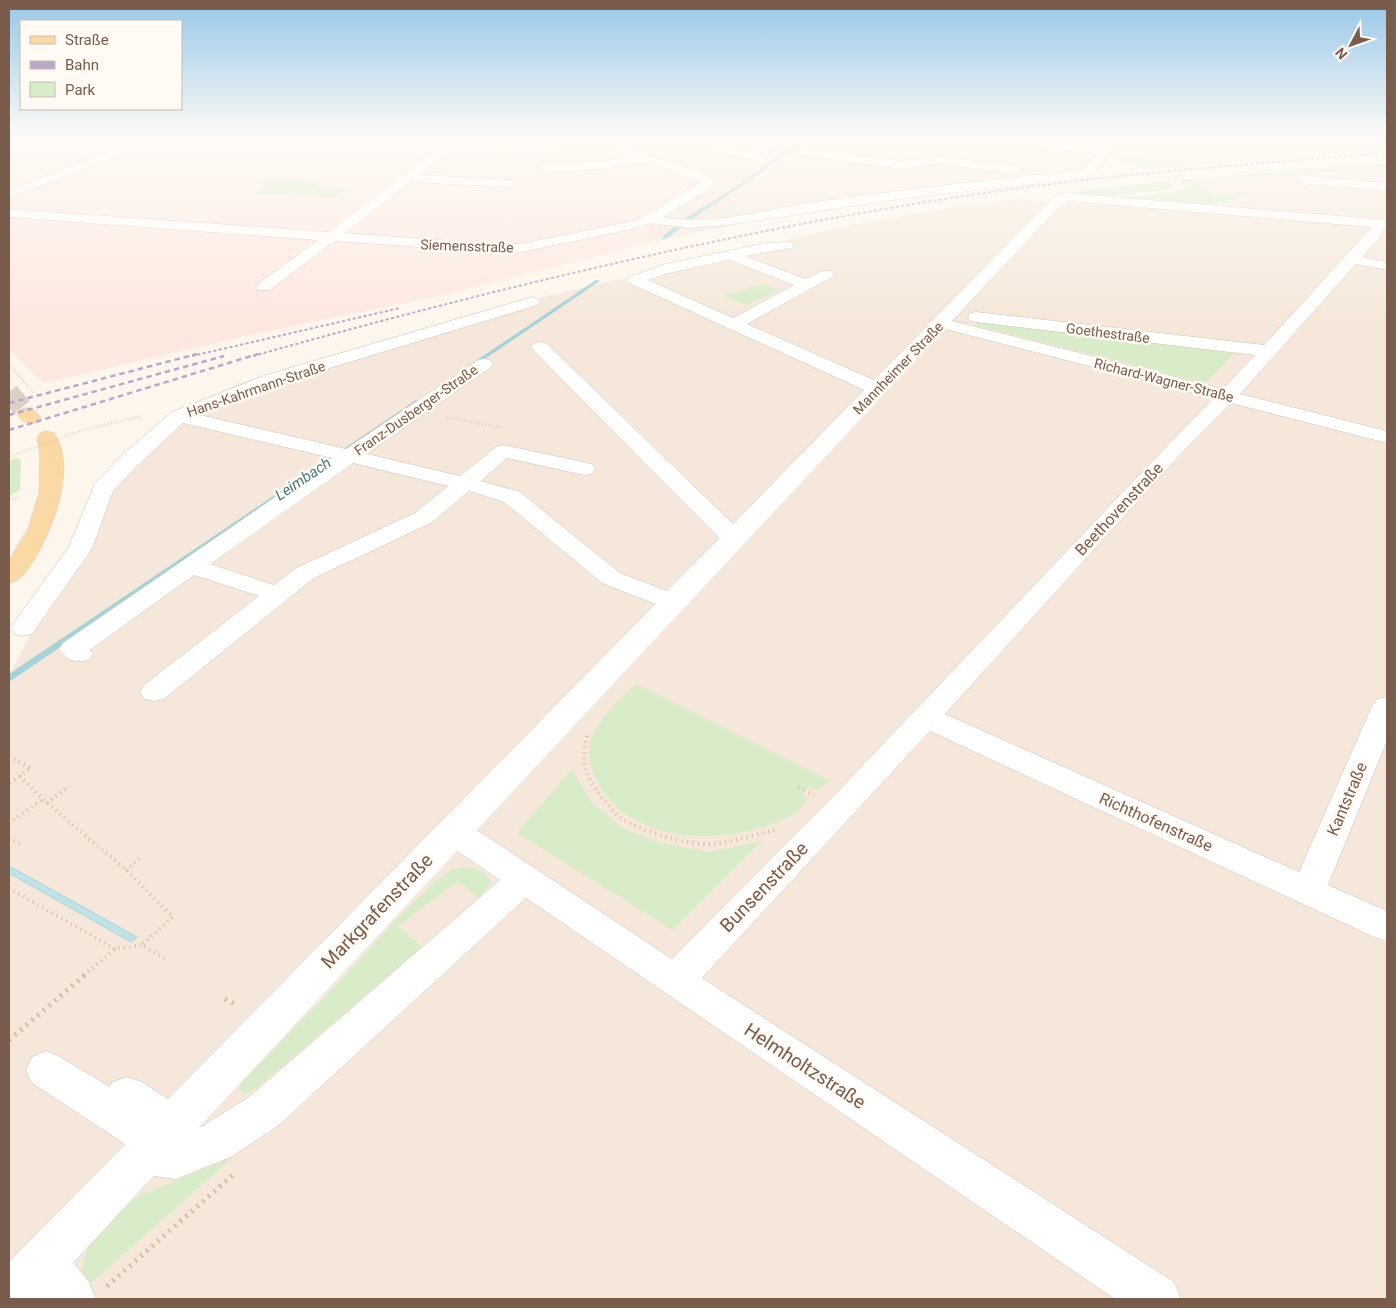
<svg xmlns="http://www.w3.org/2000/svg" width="1396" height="1308" viewBox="0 0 1396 1308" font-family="Roboto,sans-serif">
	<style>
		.residential { fill: #f5e8da }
		.commercial { fill: #fde8e0 }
		.green { fill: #d8ecc9 }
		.water { fill: #bfe3e8; stroke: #a5d3da }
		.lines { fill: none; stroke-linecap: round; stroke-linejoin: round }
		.stream { fill: #a5d3da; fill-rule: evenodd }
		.major-tunnel { stroke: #dcd0c4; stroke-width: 20; stroke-dasharray: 20 10; stroke-linecap: butt }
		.minor-casing { stroke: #d1beb0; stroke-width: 1 }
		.major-casing { stroke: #dad1cd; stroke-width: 1 }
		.path-far3 { stroke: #d9b8a5; stroke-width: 1; stroke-dasharray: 0.5 2; stroke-linecap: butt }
		.path-far2 { stroke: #d9b8a5; stroke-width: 2.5; stroke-dasharray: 0.5 2.5; stroke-linecap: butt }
		.path-far1 { stroke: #d9b8a5; stroke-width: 4; stroke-dasharray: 1 4.5; stroke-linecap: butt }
		.path { stroke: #d9b8a5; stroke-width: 5; stroke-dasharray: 2 5.5; stroke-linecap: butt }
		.minor { fill: #fff; fill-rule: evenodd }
		.major { fill: #fbd9a5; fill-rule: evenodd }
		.rail-far1 { stroke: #b9a8c9; stroke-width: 2; stroke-dasharray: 3 2.5; stroke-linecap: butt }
		.rail { stroke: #b9a8c9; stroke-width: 2.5; stroke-dasharray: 5.5 4; stroke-linecap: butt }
		.path-bridge { stroke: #d9b8a5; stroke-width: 2.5; stroke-dasharray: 0.5 2.5; stroke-linecap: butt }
		.labels { text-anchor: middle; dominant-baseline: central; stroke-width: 5; stroke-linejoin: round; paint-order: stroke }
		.far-street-label { font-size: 14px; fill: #7a5c4d; stroke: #fffaf3 }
		.far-water-label { font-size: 15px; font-style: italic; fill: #437c86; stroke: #fffaf3 }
		.street-label { font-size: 16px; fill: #7a5c4d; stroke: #fffaf3 }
		.near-street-label { font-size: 19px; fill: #7a5c4d; stroke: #fffaf3 }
	</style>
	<rect width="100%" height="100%" fill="#fdf6ec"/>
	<g class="residential">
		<path d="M539 136H1387V150L1212 164 1209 163 1200 165 1112 157 1096 174 965 189 764 218 648 243 650 224 720 177 586 170Z"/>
		<path d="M1387 165V1299H9V677L103 489 179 416 237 384 544 297 852 225 965 205 1020 199 1064 205 1071 200 1226 214 1217 195 1195 187 1205 184 1196 180Z"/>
	</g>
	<path class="commercial" d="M9 136H539L586 170 654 156 721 177 650 224 648 243 447 294 259 333 43 383 9 349Z"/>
	<g class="green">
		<path d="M1113 157 1199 165 1151 169 1135 162Z"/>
		<path d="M1387 163V166L1294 175 1198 180 1205 184 1196 187 1217 195 1251 192 1226 203 1204 205 1123 198 1180 191 1186 188 1185 185 1179 180Z"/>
		<path d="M266 178 324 180 315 187 350 188 337 197 253 194 266 185 255 184Z"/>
		<path d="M1168 181 1175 186 1168 190 1106 196 1069 192Z"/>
		<path d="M761 284 779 290 747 305 723 296Z"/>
		<path d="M981 322 1234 353 1205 383 974 325Z"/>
		<path d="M16 458 21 460 20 490 9 496V461Z"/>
		<path d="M636 684 830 781 817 790 809 787 802 794 807 798C802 812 788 818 775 823 721 844 635 844 601 788 593 775 587 760 590 744 596 720 619 700 636 684Z"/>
		<path d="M572 769 591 801 621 827 659 843 710 852 762 841 673 930 517 833Z"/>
		<path d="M470 867 484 872 491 882 479 899 458 881 398 926 422 947 259 1086 246 1094 239 1091 241 1083 342 979 396 920 438 879 453 869Z"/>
		<path d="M233 1157 90 1284 82 1270 87 1249 105 1220 141 1195Z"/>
	</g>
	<path class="water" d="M9 866 137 937 131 942 9 873Z"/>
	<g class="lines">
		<g class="stream">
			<path d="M805 136H809C764 175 711 202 666 239H662V237L687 217 739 185Z"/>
			<path d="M596 280 600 281 473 367 468 366Z"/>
			<path d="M416 400 419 402 418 403 12 680 9 681V674Z"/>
		</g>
		<path class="major-tunnel" d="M9 392 27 414"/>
		<g class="minor-casing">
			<g id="minor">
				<path d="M151 136H166L165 138 9 198V190Z"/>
				<path d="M454 136H466L420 175 510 180 514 181 516 184 514 187 411 182 345 233 505 245 526 243 633 221 647 215 701 182 699 180 642 161 604 169 545 172 539 168 545 164 604 161 629 157 598 136H611L635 152 707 174 714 182 707 191 663 217C711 226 762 210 809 203 898 191 987 179 1077 171L1084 169 1097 154 975 139 970 136H1003L1102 148 1112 136H1123L1092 175 1078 179 907 198 727 225 689 228 651 223 637 228 526 251 505 253 335 241 270 290H258L256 287 258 284 318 240 9 217V209L329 232Z"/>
				<path d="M689 136C694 136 700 135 704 137 717 141 730 153 745 151 762 148 767 136 788 136L769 149 757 154 766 158 760 161 718 152Z"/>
				<path d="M801 149 902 161 939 157 1016 166 1022 170 1016 174 939 163 902 169 797 154 795 152Z"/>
				<path d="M1304 176 1387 183V191L1300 183 1298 180 1300 177Z"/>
				<path d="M1066 193 1387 220V228H1385L1379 238 1362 257 1387 262V270L1356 264 1240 394 1387 431V443L1231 403 1178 457 945 714 1299 872 1372 706 1377 699 1387 697V741L1328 885 1387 911V942L1374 937 930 731 702 978 1174 1282 1181 1299H1115L526 898 279 1125 231 1157 176 1179 154 1176 73 1263 89 1282 96 1299H9V1262L125 1144 32 1083 26 1070 32 1057 46 1051 60 1057 110 1087 112 1082 127 1077 142 1082 168 1099 655 604 602 583 504 502 469 491 431 523 314 578 164 699 154 701 144 699 140 692 144 685 259 596 194 575 90 650 93 654 89 660C75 663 67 661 59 649L63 643 332 458 183 423 137 466 113 491 92 549 32 634 23 636 14 634 10 628 68 548 95 484 121 456 172 412 266 375 532 297 538 299 540 302 538 305 280 383 200 415 346 449 478 360 484 359 490 360 493 364 490 368 367 454 460 476 496 447 503 445 592 464 595 469 592 474 584 475 507 458 481 481 520 492 620 573 667 591 719 538 534 351 531 347 534 343 540 342 546 343 733 524 864 390 629 283 626 280 629 277 665 264 766 243 792 242 794 245 792 248 745 256 806 279 822 271H832L835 274 832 277 747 324 874 380 1053 197ZM1068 201 1371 227V228L1264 345 976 312 970 313 968 317 970 321 976 322 1255 355 1223 389 952 321 1063 203ZM729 260 794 285 733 318 648 280 669 273ZM945 329 1214 398 1164 449 843 786 672 959 477 830ZM353 463 448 486 415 513 296 568 274 585 210 564ZM457 851 500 880 249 1097 199 1128Z"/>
			</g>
		</g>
		<g class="major-casing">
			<g id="major">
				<path d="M27 408C34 410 37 412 41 418L38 422C28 425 23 423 17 414L20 410Z"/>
				<path d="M47 431 54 433C77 465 54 528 35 558 28 569 22 581 9 583V560L28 529 39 493 40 456 37 437 40 433Z"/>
			</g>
		</g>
		<g class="path-far3">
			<path d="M1121 161 1148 169 1122 160"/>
			<path d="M1113 172 1119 174 1144 173"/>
			<path d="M1158 178 1196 173"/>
			<path d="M1174 181 1180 187"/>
		</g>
		<g class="path-far2">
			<path d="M9 365 34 393"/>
			<path d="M447 417 502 428"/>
			<path d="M79 431 143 416"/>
			<path d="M9 457 14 455"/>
			<path d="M9 500 20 498"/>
		</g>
		<g class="path-far1">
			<path d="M587 736C579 765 588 783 608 804 612 809 616 815 621 818 641 831 689 846 712 844 733 842 755 834 776 830"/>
			<path d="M9 757 31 768 9 783"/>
			<path d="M20 776 47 803 126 870 173 917 142 945 167 960"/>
			<path d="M799 787 814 795"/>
			<path d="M47 803 69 786"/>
			<path d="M9 823 43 799"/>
			<path d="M9 838 23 846"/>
			<path d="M126 870 142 856"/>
			<path d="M9 888 115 949"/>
			<path d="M84 975 115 949 142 945"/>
		</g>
		<g class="path">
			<path d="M225 999 238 1006"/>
			<path d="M9 1040 86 974"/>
			<path d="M107 1286 234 1174"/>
		</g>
		<use href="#minor" class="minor"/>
		<use href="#major" class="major"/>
		<g class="rail-far1">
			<path d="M192 356 400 308"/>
			<path d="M253 356C492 289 732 231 977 194 1113 174 1250 164 1387 153"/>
		</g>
		<g class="rail">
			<path d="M9 403 197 354"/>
			<path d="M9 415 224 356"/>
			<path d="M9 430 258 354"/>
		</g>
		<path class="path-bridge" d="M14 455 79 431"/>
	</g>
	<linearGradient id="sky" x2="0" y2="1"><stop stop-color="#97c7e8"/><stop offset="0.43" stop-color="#fefbf6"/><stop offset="1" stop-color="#fefbf6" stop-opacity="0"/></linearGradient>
	<rect width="1396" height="319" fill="url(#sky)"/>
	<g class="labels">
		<g class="far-street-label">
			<text transform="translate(467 246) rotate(2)">Siemensstraße</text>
			<text transform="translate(1108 333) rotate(7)">Goethestraße</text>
			<text transform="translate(898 368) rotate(-46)">Mannheimer Straße</text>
			<text transform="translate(1164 380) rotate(14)">Richard-Wagner-Straße</text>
			<text transform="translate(256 389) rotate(-19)">Hans-Kahrmann-Straße</text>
			<text transform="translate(416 410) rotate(-35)">Franz-Dusberger-Straße</text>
		</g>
		<g class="far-water-label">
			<text transform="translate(303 479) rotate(-34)">Leimbach</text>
		</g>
		<g class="street-label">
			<text transform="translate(1119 509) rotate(-47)">Beethovenstraße</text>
			<text transform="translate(1347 799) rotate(-67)">Kantstraße</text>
			<text transform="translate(1156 822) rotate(24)">Richthofenstraße</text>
		</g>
		<g class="near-street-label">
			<text transform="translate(764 887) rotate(-46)">Bunsenstraße</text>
			<text transform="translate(377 911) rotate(-46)">Markgrafenstraße</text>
			<text transform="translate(805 1066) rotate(33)">Helmholtzstraße</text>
		</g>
	</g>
	<rect width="1396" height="1308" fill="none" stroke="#7a5c4d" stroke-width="20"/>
	<rect x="20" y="20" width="162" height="90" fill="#fffaf3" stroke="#cabbb1"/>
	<rect x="30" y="36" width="25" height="8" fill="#fbd9a5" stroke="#cabbb1"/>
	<text x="65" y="45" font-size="15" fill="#7a5c4d">Straße</text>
	<rect x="30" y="61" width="25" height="8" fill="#b9a8c9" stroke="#cabbb1"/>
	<text x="65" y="70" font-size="15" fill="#7a5c4d">Bahn</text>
	<rect x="30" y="82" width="25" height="15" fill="#d8ecc9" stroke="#cabbb1"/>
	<text x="65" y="95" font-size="15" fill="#7a5c4d">Park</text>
	<g transform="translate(1351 45) rotate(229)" stroke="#fffaf3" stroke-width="4" paint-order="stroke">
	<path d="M0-4L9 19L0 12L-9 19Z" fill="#7a5c4d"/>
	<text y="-8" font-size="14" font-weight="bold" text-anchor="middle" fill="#7a5c4d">N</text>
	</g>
</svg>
